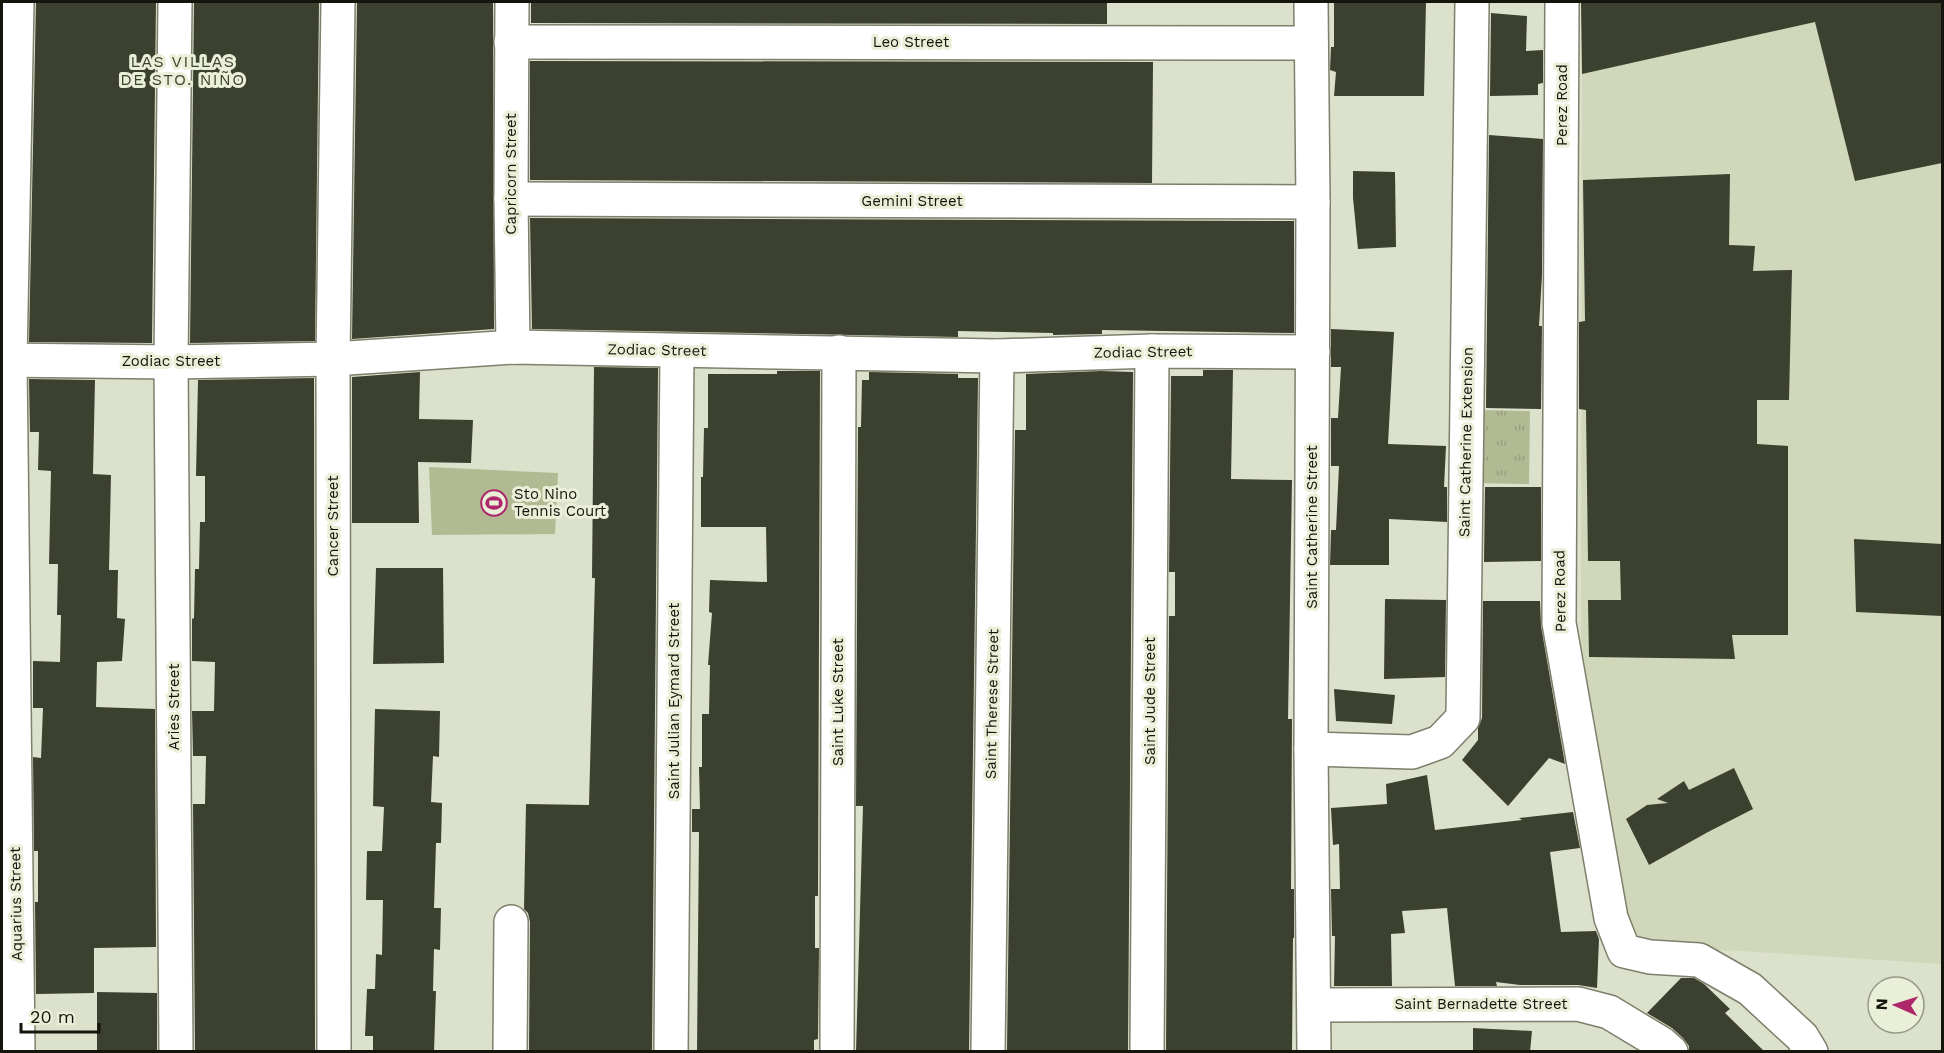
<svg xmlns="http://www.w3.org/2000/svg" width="1944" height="1053" viewBox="0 0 1944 1053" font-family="'Work Sans',sans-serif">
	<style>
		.built { fill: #d1d7ba }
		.grass { fill: url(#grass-tufts) }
		.pitch { fill: #b2ba94 }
		.building { fill: #3c402e }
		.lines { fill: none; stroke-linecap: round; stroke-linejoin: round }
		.minor-casing { stroke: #7c806c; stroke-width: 36 }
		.minor { stroke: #fff; stroke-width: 33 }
		.labels { text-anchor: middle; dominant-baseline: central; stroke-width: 6; stroke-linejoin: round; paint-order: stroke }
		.street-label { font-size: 15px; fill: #14150d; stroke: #eaefd8 }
		.poi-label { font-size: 15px; fill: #14150d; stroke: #eaefd8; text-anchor: start }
		.neighbourhood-label { font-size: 16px; letter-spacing: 1.5px; fill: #3d412f; stroke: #eaefd8 }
	</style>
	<defs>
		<pattern id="grass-tufts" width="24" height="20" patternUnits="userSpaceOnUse" patternTransform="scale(1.5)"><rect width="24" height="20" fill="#b2ba94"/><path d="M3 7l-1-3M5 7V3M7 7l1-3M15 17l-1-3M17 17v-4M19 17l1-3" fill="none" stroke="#989f7e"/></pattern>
	</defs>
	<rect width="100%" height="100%" fill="#dce1cb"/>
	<path class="built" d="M1582 2H1942V964L1742 951 1632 947 1581 657Z"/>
	<path class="grass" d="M1475 410 1530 411 1529 484 1474 483Z"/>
	<path class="pitch" d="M429 467 558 473 555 534 432 535Z"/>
	<g class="building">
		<path d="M36 2H156L152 343 29 342Z"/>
		<path d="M194 2H319L315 341 190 343Z"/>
		<path d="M357 2H493L494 329 352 339Z"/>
		<path d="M531 2H1107V24L531 23Z"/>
		<path d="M1334 2H1426L1424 96H1334L1336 72 1330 70 1331 47H1334Z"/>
		<path d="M1581 2H1942V163L1855 181 1815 22 1582 74Z"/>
		<path d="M1491 13 1527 16 1526 51 1543 50V83L1538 84V95L1490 96Z"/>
		<path d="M530 61 1153 62 1152 183 530 180Z"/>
		<path d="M1489 135 1543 139 1542 275 1539 326H1542L1541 409 1486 408Z"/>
		<path d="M1353 171 1395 172 1396 247 1358 249 1353 198Z"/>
		<path d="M1730 174 1729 245 1755 246 1753 271 1792 270 1789 400H1757V444L1788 446V635H1732L1735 659 1589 657 1588 600H1621L1620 561H1588L1586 410 1579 409V322L1585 321 1583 180Z"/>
		<path d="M530 218 1294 221V333L1102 330V334L1053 335V333L958 331V337L532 329Z"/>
		<path d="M1331 329 1394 332 1388 444 1446 446 1444 487H1447V522L1389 519V565H1330L1331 530H1336L1339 466H1331V418H1338L1341 367H1331Z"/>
		<path d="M594 367 658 368 652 1052H529L530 922 528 913 524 909 526 804 589 805 595 578H592Z"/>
		<path d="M1203 370H1233L1231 479 1292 480 1288 719H1292L1291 889H1294V938H1293L1292 1052H1166L1169 616H1175V572H1169L1171 376H1203Z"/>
		<path d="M777 371H820L818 896H815V948H819L818 1039 814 1040V1052H697L699 832H692V809H700L699 767H702V714H709L710 665H708L712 613 709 612 710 580 767 582 766 527H701V477H703L704 428H708V374H777Z"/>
		<path d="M1101 371 1133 372 1128 1052 1007 1051 1015 430H1026V374Z"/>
		<path d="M420 372 419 419 473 420 471 463 418 462 419 523H352V377Z"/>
		<path d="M869 372 958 374V378H978L969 1052H856L863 806H856L858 427H861L862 380H869Z"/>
		<path d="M314 378 315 1052H195L193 804H205L206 756H193L192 711H214L215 662 192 661V619L194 618 195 569H199L200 522H205V476H196L198 380Z"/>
		<path d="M29 379 95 380 93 474 111 475 109 570H118L117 618 125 619 122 661 97 662 96 707 155 709 156 947 94 948V993L36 994 35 902H38V851H34L33 757 41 758 43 708H33V661L60 662 61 615H57L58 564H49L51 471 38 470 39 432H30Z"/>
		<path d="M1485 487H1541V561L1484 562Z"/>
		<path d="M1854 539 1942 544V616L1856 612Z"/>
		<path d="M376 568H443L444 663 373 664Z"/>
		<path d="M1385 599 1446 600 1445 677 1384 679Z"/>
		<path d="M1483 601H1540L1541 626 1565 764 1549 758 1508 806 1462 760 1478 740V728L1482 718Z"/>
		<path d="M1334 689 1395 695 1392 724 1336 721Z"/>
		<path d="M375 709 440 711 439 757 433 756 431 802 442 803 441 843H436L434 908H441L440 950 434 949 433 991H436L434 1052H373V1036H365L367 989H375L376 954 382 955 383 900H366L367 851H382L384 807 373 806Z"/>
		<path d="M1734 768 1753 809 1708 832 1649 865 1626 819 1647 805 1668 803 1657 799 1684 781 1689 790Z"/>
		<path d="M1427 775 1435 830 1522 820 1519 818 1573 812 1580 848 1550 852 1561 932 1596 931 1599 939 1597 988 1578 985H1520L1496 982 1497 986H1455L1447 908 1402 911 1405 933 1391 934 1392 986H1334L1335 936H1332L1331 889H1340L1339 844 1333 845 1331 808 1387 804 1386 784Z"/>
		<path d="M1681 978H1694L1704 984 1730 1009 1725 1013 1765 1052H1689V1046L1683 1038 1672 1028 1647 1013Z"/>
		<path d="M97 992 157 993V1052H97Z"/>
		<path d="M1473 1028 1532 1031 1530 1052H1473Z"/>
	</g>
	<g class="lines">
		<g class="minor-casing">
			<g id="minor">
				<path d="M17 2 10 360 18 1052"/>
				<path d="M175 2 171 362 176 1052"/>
				<path d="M512 2 511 199 513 347"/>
				<path d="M1311 2 1313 202 1311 749 1314 1052"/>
				<path d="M1562 2 1559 623 1611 918 1624 951 1650 957 1699 960 1750 989 1802 1037 1811 1052"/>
				<path d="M511 42 1311 43"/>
				<path d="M511 199 1313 202"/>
				<path d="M2 360 171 362 333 359 513 347 997 356 1152 351 1313 352"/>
				<path d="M1311 749 1412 752 1440 742 1463 718 1472 2"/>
				<path d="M1314 1005 1578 1004 1609 1012 1662 1044 1671 1052"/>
				<path d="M334 1052 333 359 338 2"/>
				<path d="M510 1052 511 922"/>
				<path d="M671 1052 677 351"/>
				<path d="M837 1052 839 352"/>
				<path d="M988 1052 997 356"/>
				<path d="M1147 1052 1152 351"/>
			</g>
		</g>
		<use href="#minor" class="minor"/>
	</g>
	<defs>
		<g id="stadium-ring" transform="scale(1.35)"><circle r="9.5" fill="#eaefd8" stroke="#ae276b" stroke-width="1.5"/><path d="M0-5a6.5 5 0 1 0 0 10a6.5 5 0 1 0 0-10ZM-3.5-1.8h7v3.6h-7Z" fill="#ae276b"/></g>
	</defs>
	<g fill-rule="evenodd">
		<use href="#stadium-ring" x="494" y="503"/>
	</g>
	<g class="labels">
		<g class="street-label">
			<text x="911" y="42">Leo Street</text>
			<text transform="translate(1562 105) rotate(-90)">Perez Road</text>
			<text transform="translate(511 174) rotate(-90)">Capricorn Street</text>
			<text x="912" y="201">Gemini Street</text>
			<text transform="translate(657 350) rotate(1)">Zodiac Street</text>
			<text transform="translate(1143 352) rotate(-1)">Zodiac Street</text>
			<text x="171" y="361">Zodiac Street</text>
			<text transform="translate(1466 442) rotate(-89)">Saint Catherine Extension</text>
			<text transform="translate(333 526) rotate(-90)">Cancer Street</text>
			<text transform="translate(1312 527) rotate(-90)">Saint Catherine Street</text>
			<text transform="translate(1560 591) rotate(-91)">Perez Road</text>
			<text transform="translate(674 701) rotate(-90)">Saint Julian Eymard Street</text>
			<text transform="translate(1150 701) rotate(-90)">Saint Jude Street</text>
			<text transform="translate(838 702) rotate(-90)">Saint Luke Street</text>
			<text transform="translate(992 704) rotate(-89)">Saint Therese Street</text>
			<text transform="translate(174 707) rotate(-90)">Aries Street</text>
			<text transform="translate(16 904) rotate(-91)">Aquarius Street</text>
			<text x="1481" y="1004">Saint Bernadette Street</text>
		</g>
		<g class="poi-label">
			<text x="514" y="494">Sto Nino<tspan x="514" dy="17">Tennis Court</tspan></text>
		</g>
		<g class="neighbourhood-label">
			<text x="183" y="61">LAS VILLAS<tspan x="183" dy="18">DE STO. NIÑO</tspan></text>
		</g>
	</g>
	<rect width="1944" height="1053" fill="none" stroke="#14150d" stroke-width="6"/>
	<g transform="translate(1896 1005) rotate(273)"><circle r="28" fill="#eaefd8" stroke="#949887" stroke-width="1.5"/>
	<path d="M0-4.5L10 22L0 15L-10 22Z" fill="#ae276b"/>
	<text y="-9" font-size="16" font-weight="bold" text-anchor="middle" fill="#14150d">N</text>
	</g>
	<path d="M21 1023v9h78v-9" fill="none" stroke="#14150d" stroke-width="3"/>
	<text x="30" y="1023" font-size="18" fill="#14150d" stroke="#eaefd8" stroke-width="4.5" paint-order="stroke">20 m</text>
</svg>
